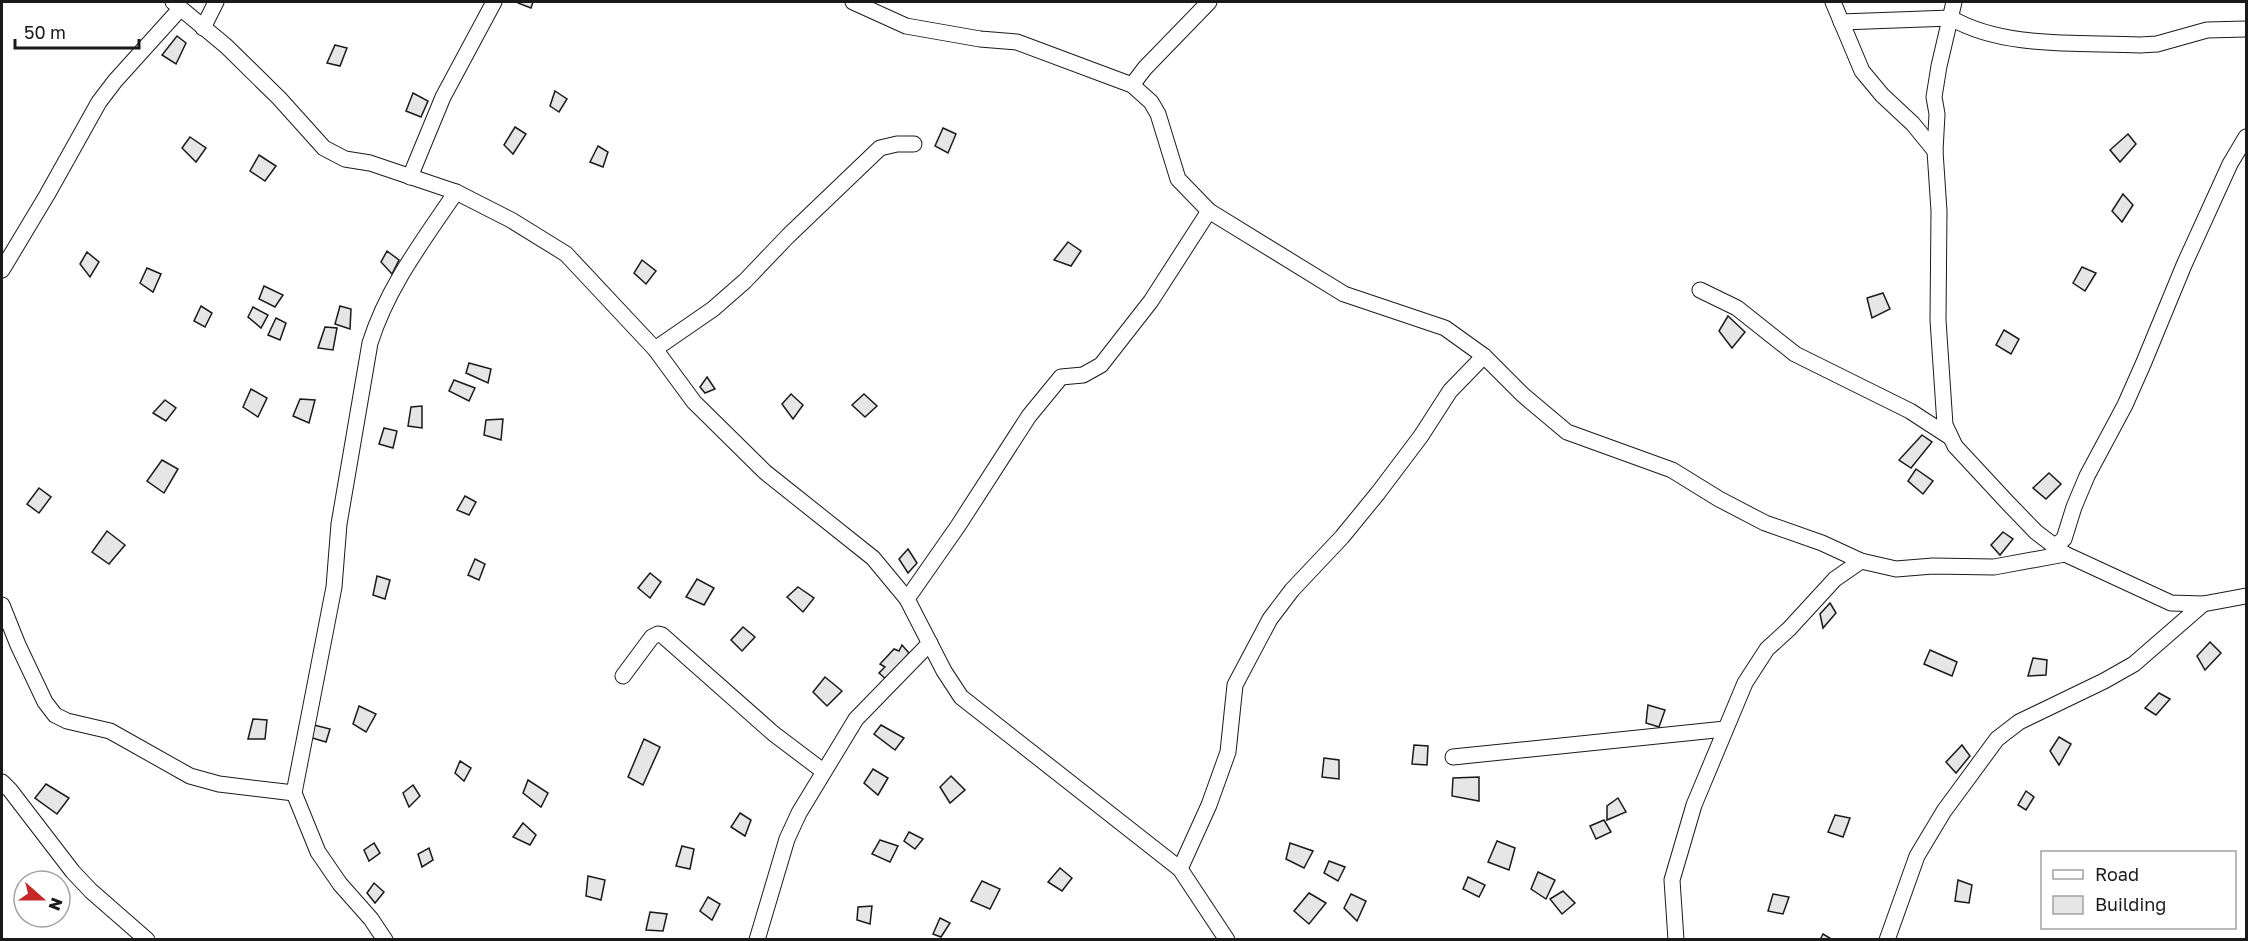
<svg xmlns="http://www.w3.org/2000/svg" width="2248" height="941" viewBox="0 0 2248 941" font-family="'Golos Text',sans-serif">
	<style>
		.building { fill: #e6e6e6; stroke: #1a1a1a; stroke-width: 1.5 }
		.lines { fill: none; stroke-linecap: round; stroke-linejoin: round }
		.street-casing { stroke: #1a1a1a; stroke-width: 17 }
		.street { stroke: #fff; stroke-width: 15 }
	</style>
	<rect width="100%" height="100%" fill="#fff"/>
	<g class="building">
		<path d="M518 2H533L531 8 518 3Z"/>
		<path d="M177 36 186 43 176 64 162 55Z"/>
		<path d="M335 45 347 48 340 66 327 63Z"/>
		<path d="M555 91 567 99 559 112 550 106Z"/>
		<path d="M413 93 428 101 421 117 406 111Z"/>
		<path d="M515 127 526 134 513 154 504 145Z"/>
		<path d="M943 128 956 134 948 153 935 146Z"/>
		<path d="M2128 134 2136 144 2120 162 2110 150Z"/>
		<path d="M190 137 206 148 196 162 182 148Z"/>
		<path d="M598 146 608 152 603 167 590 162Z"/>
		<path d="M259 155 276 166 265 181 250 171Z"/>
		<path d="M2123 194 2133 205 2122 222 2112 211Z"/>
		<path d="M1068 242 1081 251 1071 266 1054 260Z"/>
		<path d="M387 251 399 260 392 274 381 262Z"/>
		<path d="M87 252 99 262 90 277 80 264Z"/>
		<path d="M642 260 656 271 646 284 634 273Z"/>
		<path d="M2082 267 2096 273 2085 291 2073 283Z"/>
		<path d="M147 268 161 274 153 292 140 283Z"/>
		<path d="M264 286 283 295 275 307 259 299Z"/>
		<path d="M1883 293 1890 309 1872 318 1867 298Z"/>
		<path d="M201 306 212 313 205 327 194 321Z"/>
		<path d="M340 306 351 309 350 329 335 324Z"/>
		<path d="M253 307 268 315 261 328 248 317Z"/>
		<path d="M1728 316 1745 332 1732 348 1719 331Z"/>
		<path d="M276 318 286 323 280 340 268 335Z"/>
		<path d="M325 327 337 328 333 350 318 348Z"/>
		<path d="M2004 330 2019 339 2011 354 1996 345Z"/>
		<path d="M469 363 491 369 488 383 466 373Z"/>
		<path d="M707 377 715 389 705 393 700 387Z"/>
		<path d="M454 380 475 388 469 401 449 391Z"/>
		<path d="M251 389 267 398 258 417 243 407Z"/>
		<path d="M791 394 803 405 793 419 782 404Z"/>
		<path d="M864 394 877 406 865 417 852 405Z"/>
		<path d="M300 399 315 400 309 423 293 416Z"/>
		<path d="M165 400 176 408 166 421 153 413Z"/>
		<path d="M422 406V428L408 426 411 407Z"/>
		<path d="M503 419 501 440 484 435 486 420Z"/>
		<path d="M384 428 397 431 393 448 379 444Z"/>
		<path d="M1922 435 1932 442 1911 468 1899 460Z"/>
		<path d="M162 460 178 469 164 493 147 481Z"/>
		<path d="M1916 469 1933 481 1923 494 1908 481Z"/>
		<path d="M2049 473 2061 484 2046 499 2033 488Z"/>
		<path d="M39 488 51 497 39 513 27 504Z"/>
		<path d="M465 496 476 502 469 515 457 510Z"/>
		<path d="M107 531 125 545 109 564 92 552Z"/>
		<path d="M2003 532 2013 539 2000 555 1991 545Z"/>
		<path d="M908 549 917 563 908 573 899 559Z"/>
		<path d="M475 559 485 564 479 580 468 575Z"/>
		<path d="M650 573 661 582 650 598 638 588Z"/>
		<path d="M377 576 390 580 385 599 373 595Z"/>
		<path d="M697 579 714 588 704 605 686 597Z"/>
		<path d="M798 587 814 598 803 612 787 597Z"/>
		<path d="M1830 603 1836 613 1823 628 1820 614Z"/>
		<path d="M743 627 755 637 742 651 731 640Z"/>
		<path d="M2210 642 2221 653 2205 670 2197 656Z"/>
		<path d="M902 645 909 653 887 680 879 673 885 667 880 664 894 649 899 651Z"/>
		<path d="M1930 650 1957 662 1952 676 1924 664Z"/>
		<path d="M2033 658 2047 660 2046 675 2028 676Z"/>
		<path d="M825 677 842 691 827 706 813 692Z"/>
		<path d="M2159 693 2170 699 2156 715 2145 708Z"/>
		<path d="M1648 705 1665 710 1659 727 1646 723Z"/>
		<path d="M359 706 376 714 366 732 353 724Z"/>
		<path d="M253 719 267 720 265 739H248Z"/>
		<path d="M314 725 330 729 326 742 309 737Z"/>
		<path d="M881 725 904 738 895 750 874 734Z"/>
		<path d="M2059 737 2071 744 2059 765 2050 751Z"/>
		<path d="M644 739 660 747 643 785 628 777Z"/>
		<path d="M1414 745 1428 746 1427 765 1412 764Z"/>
		<path d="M1962 745 1970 756 1956 773 1946 762Z"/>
		<path d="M1324 758 1339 760V779L1322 777Z"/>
		<path d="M460 761 471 768 464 781 455 773Z"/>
		<path d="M873 769 888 778 878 795 864 783Z"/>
		<path d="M951 776 965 790 950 803 940 787Z"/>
		<path d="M1479 777V801L1452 796 1453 778Z"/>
		<path d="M528 780 548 793 541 807 523 793Z"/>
		<path d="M46 784 69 798 57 814 35 798Z"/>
		<path d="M413 785 420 796 409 807 403 793Z"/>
		<path d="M2026 791 2034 797 2026 810 2018 805Z"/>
		<path d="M1618 798 1626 812 1607 820V806Z"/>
		<path d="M740 813 751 820 745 836 731 827Z"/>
		<path d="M1835 815 1850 818 1843 837 1828 832Z"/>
		<path d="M1604 820 1611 832 1596 839 1590 826Z"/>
		<path d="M523 823 536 835 530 845 513 837Z"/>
		<path d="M909 832 923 839 915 849 904 841Z"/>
		<path d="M880 840 898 846 890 862 872 854Z"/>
		<path d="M1497 841 1515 848 1509 870 1488 862Z"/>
		<path d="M374 843 380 853 369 861 364 850Z"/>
		<path d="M1290 843 1313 851 1304 868 1286 859Z"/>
		<path d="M682 846 694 849 690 869 676 866Z"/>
		<path d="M429 848 433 860 422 867 418 854Z"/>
		<path d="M1329 861 1345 867 1338 881 1324 873Z"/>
		<path d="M1060 868 1072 878 1062 891 1048 882Z"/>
		<path d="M1538 872 1555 880 1546 899 1531 889Z"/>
		<path d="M588 876 605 880 601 900 586 896Z"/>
		<path d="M1468 877 1485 885 1479 897 1463 889Z"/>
		<path d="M1958 880 1972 885 1969 903 1955 901Z"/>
		<path d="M982 881 1000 889 990 909 971 901Z"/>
		<path d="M374 883 384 892 375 903 367 893Z"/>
		<path d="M1563 891 1575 903 1562 914 1550 899Z"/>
		<path d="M1309 893 1326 903 1309 924 1294 911Z"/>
		<path d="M1351 894 1366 901 1357 921 1344 908Z"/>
		<path d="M1773 894 1789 897 1783 914 1768 911Z"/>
		<path d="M708 897 720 904 712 920 700 911Z"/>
		<path d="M872 906 870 924 857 920 858 907Z"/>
		<path d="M650 912 667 914 663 931 646 930Z"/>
		<path d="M940 918 950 923 941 937 933 934Z"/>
		<path d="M1823 934 1833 940H1820Z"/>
	</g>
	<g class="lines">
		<g class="street-casing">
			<g id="street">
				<path d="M173 2 226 46 279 98 324 148 345 159 370 163 456 192 511 220 566 254 655 349 694 402 765 472 873 558 907 599 944 671 961 697 1180 869 1227 940"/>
				<path d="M853 2 906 26 980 39 1017 42 1132 85 1151 102 1158 114 1178 179 1209 211 1344 294 1445 328 1484 356 1523 395 1567 432 1672 470 1719 499 1765 523 1822 543 1861 561 1896 569 1933 566 1994 567 2065 554 2171 603 2203 604 2246 596"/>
				<path d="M1833 2 1862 71 1882 95 1913 124 1935 151"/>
				<path d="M1954 2 1939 66 1934 97 1937 114 1935 151 1939 211 1938 320 1945 425 1955 446 2007 502 2036 532 2065 554"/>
				<path d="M1841 22 1951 18C2004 49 2080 42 2140 45L2157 44 2207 30 2246 29"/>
				<path d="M203 28 216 2"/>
				<path d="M1132 85 1145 68 1209 2"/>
				<path d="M410 177 443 97 494 2"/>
				<path d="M2 270 47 195 99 102 115 81 180 9"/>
				<path d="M1700 290 1737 308 1795 354 1910 411 1950 437"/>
				<path d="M655 349 713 309 745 281 788 236 880 148 897 144H914"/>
				<path d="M2053 547 2064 539 2074 507 2087 476 2125 405 2144 362 2184 265 2230 164 2246 137"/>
				<path d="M907 599 958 526 1029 416 1061 377 1083 375 1101 365 1151 301 1209 211"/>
				<path d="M2 605 18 645 45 702 55 715 67 721 110 731 190 776 219 784 294 793"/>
				<path d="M623 676 652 637 658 634 662 635 774 734 823 771"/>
				<path d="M1453 757 1725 729"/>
				<path d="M2 782 10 790 73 872 91 891 147 940"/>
				<path d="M1180 869 1209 805 1228 752 1235 685 1270 619 1292 590 1342 537 1378 493 1421 436 1450 391 1484 356"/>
				<path d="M385 940 371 919 340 884 318 852 294 793 334 587 339 524 370 343C388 286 423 241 456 192"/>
				<path d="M757 940 787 839 799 813 856 719 930 643"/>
				<path d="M1676 940 1672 880 1694 805 1745 683 1767 649 1789 629 1835 579 1861 561"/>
				<path d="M1887 940 1917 856 1944 811 1997 739 2019 722 2104 681 2134 664 2203 604"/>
			</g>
		</g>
		<use href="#street" class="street"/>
	</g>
	<rect width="2248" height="941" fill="none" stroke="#1a1a1a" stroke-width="6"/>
	<rect x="2041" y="851" width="195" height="78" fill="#ffffff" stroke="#a3a3a3" stroke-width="1.5"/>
	<rect x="2053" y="870" width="30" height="9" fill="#ffffff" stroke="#a3a3a3" stroke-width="1.5"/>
	<text x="2095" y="881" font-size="18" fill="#1a1a1a">Road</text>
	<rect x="2053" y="896" width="30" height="18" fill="#e6e6e6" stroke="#a3a3a3" stroke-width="1.5"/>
	<text x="2095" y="911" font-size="18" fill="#1a1a1a">Building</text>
	<g transform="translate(42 899) rotate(111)"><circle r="28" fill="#ffffff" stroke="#a3a3a3" stroke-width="1.5"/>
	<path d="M0-4.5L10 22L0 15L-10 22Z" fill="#c62828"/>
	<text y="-9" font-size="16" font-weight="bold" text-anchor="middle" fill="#1a1a1a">N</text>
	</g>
	<path d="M15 39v9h124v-9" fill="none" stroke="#1a1a1a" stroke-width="3"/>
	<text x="24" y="39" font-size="18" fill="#1a1a1a" stroke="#ffffff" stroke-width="4.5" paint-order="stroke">50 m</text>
</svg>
